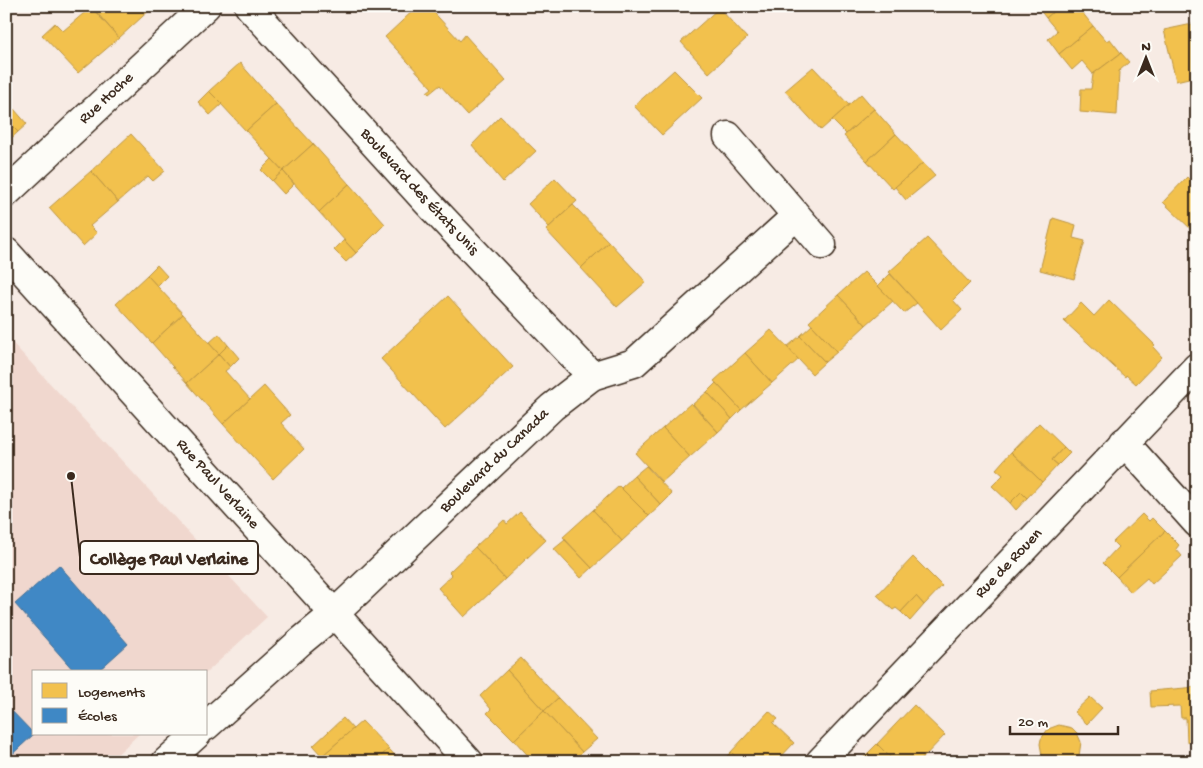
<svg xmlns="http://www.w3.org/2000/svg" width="1203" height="768" viewBox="0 0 1203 768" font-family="'Gochi Hand',sans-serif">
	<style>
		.built { fill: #f0d7ce }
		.homes { fill: #f2c14e; stroke: #bb9440 }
		.schools { fill: #3f88c5; stroke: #3e6c93 }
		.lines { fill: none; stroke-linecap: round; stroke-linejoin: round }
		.street-casing { stroke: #3b2a1e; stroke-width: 31 }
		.street { stroke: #fdfcf7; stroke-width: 28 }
		.labels { text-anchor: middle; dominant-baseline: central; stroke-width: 5; stroke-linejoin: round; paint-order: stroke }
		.street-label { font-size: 16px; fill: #3b2a1e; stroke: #fdfcf7 }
		.leader { fill: none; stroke: #3b2a1e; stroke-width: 2 }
		.callout-dot { fill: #3b2a1e; stroke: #fdfcf7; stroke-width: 2 }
		.callout { fill: #fdfcf7; stroke: #3b2a1e; stroke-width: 2 }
		.callout-label { font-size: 18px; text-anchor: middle; font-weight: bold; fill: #3b2a1e }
	</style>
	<rect width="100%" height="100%" fill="#f7ebe4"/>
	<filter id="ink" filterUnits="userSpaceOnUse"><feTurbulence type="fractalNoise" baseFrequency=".02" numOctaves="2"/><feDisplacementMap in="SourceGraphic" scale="10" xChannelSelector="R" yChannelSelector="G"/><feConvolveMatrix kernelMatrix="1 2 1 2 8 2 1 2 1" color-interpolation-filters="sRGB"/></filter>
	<g filter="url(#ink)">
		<path class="built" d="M6 336 267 617 206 673 34 672V734H139L109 762H6Z"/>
		<g class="homes">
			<path d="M91 6H154L119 38Z"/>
			<path d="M418 6H428L460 41 465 35 506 81 467 115 440 85 429 94 427 92 432 88 385 37Z"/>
			<path d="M1037 6H1060L1046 18Z"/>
			<path d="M1060 6H1083L1084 8 1081 11 1093 26 1059 54 1048 39 1057 31 1046 18Z"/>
			<path d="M91 7 119 38 78 73 42 35 55 23 63 31Z"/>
			<path d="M719 8 747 38 709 73 681 42Z"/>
			<path d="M1197 23V76L1176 81 1164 30Z"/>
			<path d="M1093 26 1106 41 1110 39 1121 53 1093 74 1082 61 1072 70 1059 54Z"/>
			<path d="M1121 53 1129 62 1119 71 1117 115 1080 112 1081 89H1091L1093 74Z"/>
			<path d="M240 63 276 104 246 131 209 91Z"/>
			<path d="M813 67 849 105 821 130 785 91Z"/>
			<path d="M674 70 702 98 662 135 634 106Z"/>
			<path d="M209 91 222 104 210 115 198 102Z"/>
			<path d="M861 94 874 109 846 134 832 120Z"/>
			<path d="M276 104 313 144 283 171 246 131Z"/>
			<path d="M14 109 27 124 18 132 6 120V116Z"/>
			<path d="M874 109 896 134 867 161 844 136Z"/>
			<path d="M500 116 536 151 503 182 472 145Z"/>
			<path d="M6 120 18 132 6 143Z"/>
			<path d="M131 134 165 171 153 181 148 176 118 202 91 171Z"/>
			<path d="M896 134 923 163 893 189 867 161Z"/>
			<path d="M313 144 349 184 319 212 283 171Z"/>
			<path d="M272 159 283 171 272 181 261 170Z"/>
			<path d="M923 163 935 176 906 200 895 187Z"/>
			<path d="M91 171 118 202 90 226 97 233 83 246 49 208Z"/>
			<path d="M283 171 294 184 284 194 272 181Z"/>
			<path d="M1187 177 1197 187V235L1163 202Z"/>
			<path d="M555 178 577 201 549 227 528 204Z"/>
			<path d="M349 184 385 224 356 253 319 212Z"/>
			<path d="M573 205 609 242 581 268 546 230Z"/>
			<path d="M1053 218 1076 225 1073 238 1085 241 1074 279 1040 270Z"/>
			<path d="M927 238 970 283 953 300 962 310 941 330 889 272Z"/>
			<path d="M344 240 356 253 346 262 334 250Z"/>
			<path d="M609 242 646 282 617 307 581 268Z"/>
			<path d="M157 265 167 276 157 286 147 275Z"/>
			<path d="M864 272 893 301 866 325 838 295Z"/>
			<path d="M890 274 917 303 904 313 878 286Z"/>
			<path d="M147 275 183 314 152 343 116 304Z"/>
			<path d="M838 295 866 325 837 352 809 322Z"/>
			<path d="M448 296 513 367 445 429 381 359Z"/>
			<path d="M1109 300 1155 345 1153 347 1162 357 1136 384 1126 375 1125 377 1064 321 1081 303 1094 316Z"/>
			<path d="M183 314 219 354 187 383 152 343Z"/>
			<path d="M812 325 837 352 825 362 800 336Z"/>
			<path d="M771 330 799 359 772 383 745 353Z"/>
			<path d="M219 334 228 345 219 354 209 343Z"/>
			<path d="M800 336 825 362 812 374 787 347Z"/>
			<path d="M228 345 239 358 230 367 219 354Z"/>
			<path d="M745 353 772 383 741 410 714 381Z"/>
			<path d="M219 354 230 367 225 371 250 399 223 424 187 383Z"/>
			<path d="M716 383 741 410 732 419 707 392Z"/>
			<path d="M264 386 290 415 281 423 304 449 273 479 223 424Z"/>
			<path d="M707 392 732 419 718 432 693 404Z"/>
			<path d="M691 403 718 432 690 457 663 428Z"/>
			<path d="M1039 423 1064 447 1052 460 1058 465 1042 482 1011 452Z"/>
			<path d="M663 428 690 457 662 482 635 453Z"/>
			<path d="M1064 447 1070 453 1058 465 1052 460Z"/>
			<path d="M1011 452 1042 482 1027 498 1021 492 1010 503 992 486 1003 475 996 469Z"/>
			<path d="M646 466 672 494 661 505 634 476Z"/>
			<path d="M634 476 661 505 649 516 621 488Z"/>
			<path d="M619 486 649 516 622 541 593 510Z"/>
			<path d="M1021 492 1027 498 1016 510 1010 503Z"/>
			<path d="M593 510 622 541 592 568 563 537Z"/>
			<path d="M520 512 546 540 505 579 475 547 504 520 507 524Z"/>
			<path d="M1142 514 1149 521 1152 518 1165 531 1117 577 1103 563 1118 547 1113 542Z"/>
			<path d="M1165 531 1179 545 1176 549 1182 556 1152 584 1147 578 1131 592 1117 577Z"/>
			<path d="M565 540 592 568 581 578 554 549Z"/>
			<path d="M475 547 505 579 464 617 438 588 452 575 449 572Z"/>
			<path d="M913 557 942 586 924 605 916 596 901 612 896 608 893 610 877 595Z"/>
			<path d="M916 596 924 605 910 621 901 612Z"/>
			<path d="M521 658 558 698 544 711 507 670Z"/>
			<path d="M507 670 544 711 514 740 487 713 491 709 480 696Z"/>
			<path d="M1197 687V741L1187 742 1186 718H1181L1180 706 1151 707 1150 691Z"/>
			<path d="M1090 697 1102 708 1087 724 1074 712Z"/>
			<path d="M558 698 597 739 582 752 544 711Z"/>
			<path d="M914 705 945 735 919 762H895L877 744Z"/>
			<path d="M544 711 582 752 572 762H534L514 740Z"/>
			<path d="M769 711 778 719 773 723 794 743 776 762H741L731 752Z"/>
			<path d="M343 718 353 729 322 756 313 746Z"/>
			<path d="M362 721 389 749 374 762H327L322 756Z"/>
			<path d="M1059 725 1072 728 1077 733 1081 742 1079 756 1074 762H1048L1042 755 1040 744 1041 739 1048 729Z"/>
			<path d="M877 744 895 762H859Z"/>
			<path d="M389 749 401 762H374Z"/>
			<path d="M731 752 741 762H721Z"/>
		</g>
		<g class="schools">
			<path d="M59 565 128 644 97 672H75L15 604Z"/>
			<path d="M6 705 34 734 6 760Z"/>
		</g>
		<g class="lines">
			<g class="street-casing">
				<g id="street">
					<path id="s1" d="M249 6 427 202 592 376"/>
					<path d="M728 136 822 245"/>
					<path id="s2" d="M6 193 206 6"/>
					<path id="s3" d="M6 252 469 762"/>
					<path d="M1124 442 1197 523"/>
					<path id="s4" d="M206 726 300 642 334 614 552 407 592 376 634 363 796 216"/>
					<path d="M166 762 197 734"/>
					<path id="s5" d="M820 762 1197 367"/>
				</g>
			</g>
			<use href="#street" class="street"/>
		</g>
	</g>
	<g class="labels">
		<g class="street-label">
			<text stroke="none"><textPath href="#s2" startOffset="138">Rue Hoche</textPath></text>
			<text stroke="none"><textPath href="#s1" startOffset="252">Boulevard des États Unis</textPath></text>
			<text stroke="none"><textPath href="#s4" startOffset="392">Boulevard du Canada</textPath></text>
			<text stroke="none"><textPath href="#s3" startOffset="314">Rue Paul Verlaine</textPath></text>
			<text stroke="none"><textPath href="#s5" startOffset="274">Rue de Rouen</textPath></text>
		</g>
	</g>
	<path class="leader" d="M71 476L80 557"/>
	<circle class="callout-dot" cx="71" cy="476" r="5"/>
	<rect class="callout" x="80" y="541" width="178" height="33" rx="5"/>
	<g class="callout-label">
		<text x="169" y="564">Collège Paul Verlaine</text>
	</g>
	<rect width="1203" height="768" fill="none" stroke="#fdfcf7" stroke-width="25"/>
	<rect x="12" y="12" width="1178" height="743" fill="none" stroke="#3b2a1e" stroke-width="2" filter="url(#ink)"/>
	<rect x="32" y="670" width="175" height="65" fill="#fdfcf7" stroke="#afa8a0"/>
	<rect x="42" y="683" width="25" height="15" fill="#f2c14e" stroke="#afa8a0"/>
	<text x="78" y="696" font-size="15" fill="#3b2a1e">Logements</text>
	<rect x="42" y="708" width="25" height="15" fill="#3f88c5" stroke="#afa8a0"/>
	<text x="78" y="720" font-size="15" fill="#3b2a1e">Écoles</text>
	<g transform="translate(1146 58)" stroke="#fdfcf7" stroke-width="4" paint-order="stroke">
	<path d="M0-4L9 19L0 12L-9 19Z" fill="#3b2a1e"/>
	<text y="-8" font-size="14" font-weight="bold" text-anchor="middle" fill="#3b2a1e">N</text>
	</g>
	<path d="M1010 726v8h108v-8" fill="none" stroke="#3b2a1e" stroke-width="2.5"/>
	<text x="1018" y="726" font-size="15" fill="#3b2a1e" stroke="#fdfcf7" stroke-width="4" paint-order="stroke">20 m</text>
</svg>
